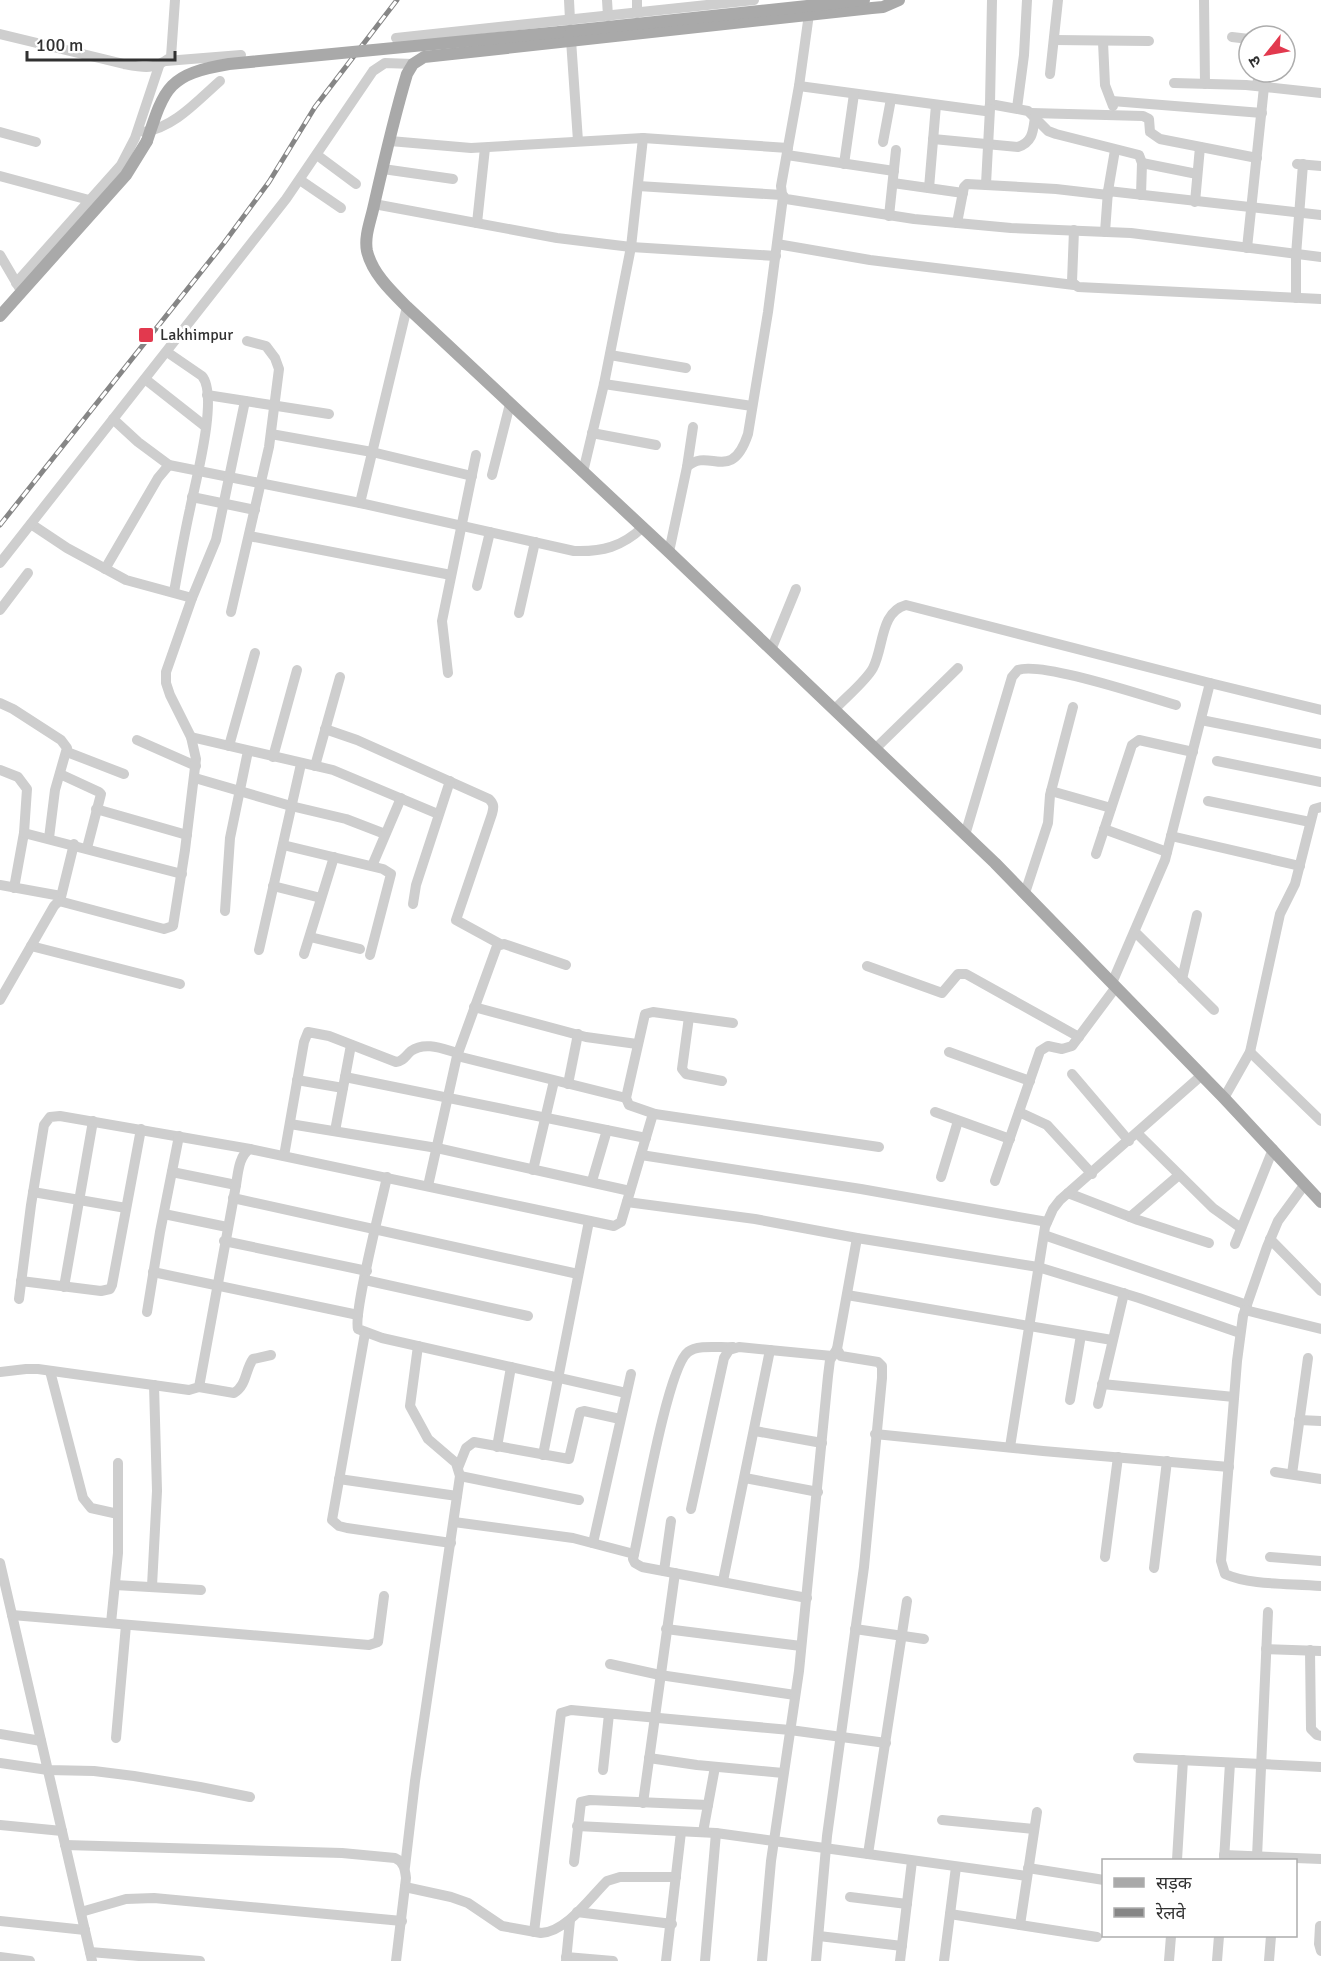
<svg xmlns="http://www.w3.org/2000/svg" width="1321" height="1961" viewBox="0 0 1321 1961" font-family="Signika,'Noto Sans Devanagari',sans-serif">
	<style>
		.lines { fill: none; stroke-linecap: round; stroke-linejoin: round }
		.minor { stroke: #cecece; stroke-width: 10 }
		.major { stroke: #a9a9a9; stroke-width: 12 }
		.rail-casing { stroke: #868686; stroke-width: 5 }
		.rail { stroke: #fff; stroke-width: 3; stroke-dasharray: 9; stroke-linecap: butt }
		.major-bridge { stroke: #a9a9a9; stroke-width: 12 }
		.poi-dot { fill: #e2394e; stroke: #fff; stroke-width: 2 }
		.labels { text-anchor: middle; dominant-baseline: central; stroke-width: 6; stroke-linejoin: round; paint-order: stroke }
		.poi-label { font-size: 16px; fill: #313131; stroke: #fff; text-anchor: start }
	</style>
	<rect width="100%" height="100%" fill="#fff"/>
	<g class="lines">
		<g class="minor">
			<path d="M569 0 570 20"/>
			<path d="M607 0 608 16"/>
			<path d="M637 0V13"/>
			<path d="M992 0 990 104 1028 111 1048 131 1056 134 1139 155 1142 163 1141 195"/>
			<path d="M1204 0 1205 84"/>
			<path d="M809 14 799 86 781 186 782 194 786 199 914 219 1011 228 1131 233 1321 257"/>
			<path d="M0 34 124 64C145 68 153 70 171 57L175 0"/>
			<path d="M1232 37 1249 39"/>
			<path d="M396 38 754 0"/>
			<path d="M571 40 578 141"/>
			<path d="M1054 40 1149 41"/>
			<path d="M1103 42 1105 85 1113 106"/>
			<path d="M166 61 241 55"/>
			<path d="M1050 74 1058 0"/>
			<path d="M1174 83 1246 85 1321 93"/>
			<path d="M799 86 985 111 989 110 990 104"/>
			<path d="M1257 86 1259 72"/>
			<path d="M1112 101 1262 113"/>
			<path d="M1017 108 1024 55 1027 0"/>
			<path d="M1031 113 1143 116 1149 119 1150 132 1160 139 1257 158"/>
			<path d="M0 132 36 142"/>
			<path d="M144 132C175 127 197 101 220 81"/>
			<path d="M933 139 1018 147C1033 142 1033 131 1035 117"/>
			<path d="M390 141 471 148 643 138 788 148"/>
			<path d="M883 142 891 99"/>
			<path d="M317 155 356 184"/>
			<path d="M787 155 894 171"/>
			<path d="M1142 163 1197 174"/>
			<path d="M844 164 854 94"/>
			<path d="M1297 164 1321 166"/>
			<path d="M383 169 453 179"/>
			<path d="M0 176 89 200"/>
			<path d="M300 180 341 208"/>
			<path d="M893 183 963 193"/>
			<path d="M986 184 990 109"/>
			<path d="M638 186 782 195"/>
			<path d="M929 188 936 105"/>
			<path d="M1108 191 1321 215"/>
			<path d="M1195 202 1200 147"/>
			<path d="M374 204 557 238 631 247 776 256"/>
			<path d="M889 216 896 150"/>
			<path d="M477 223 485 148"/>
			<path d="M957 223 964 187 967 184 1056 189 1108 195"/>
			<path d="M1074 230 1072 282 1078 287 1321 299"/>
			<path d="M1105 232 1108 191 1115 150"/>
			<path d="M777 244 870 260 1074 285"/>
			<path d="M1247 248 1264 87"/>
			<path d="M0 255 20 289"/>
			<path d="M16 283 121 165 135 138 159 66"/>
			<path d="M1296 298V255L1303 164"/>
			<path d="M167 352 202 376C219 396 195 483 190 509 184 536 179 564 174 592"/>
			<path d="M610 355 686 368"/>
			<path d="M145 379 206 427"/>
			<path d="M604 384 752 406"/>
			<path d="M207 395 329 414"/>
			<path d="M113 419 138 442 169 465"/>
			<path d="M592 433 656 445"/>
			<path d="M271 434 372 452 472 476"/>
			<path d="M687 467 693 427"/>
			<path d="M583 472 604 384 631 247 643 138"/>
			<path d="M492 475 510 404"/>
			<path d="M192 497 255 510"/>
			<path d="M360 503 407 307"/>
			<path d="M31 524 67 548 126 580 192 598"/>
			<path d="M249 536 451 575"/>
			<path d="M669 552 687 467C709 446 731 485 748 434L768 312 783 197"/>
			<path d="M0 563 286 199 373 71 385 63 413 64"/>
			<path d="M105 569 158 478 169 465 360 503 574 551C602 552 622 547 643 527"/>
			<path d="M477 586 490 532"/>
			<path d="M0 610 28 573"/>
			<path d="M231 612 269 447 279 369 275 358 266 346 247 341"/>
			<path d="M519 613 535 542"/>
			<path d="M771 650 796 589"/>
			<path d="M448 673 442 621 476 455"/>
			<path d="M0 703 13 709 61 740 67 748 55 790 49 838"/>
			<path d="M835 709C846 697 866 681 873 668 884 647 880 612 906 605L1210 683 1321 710"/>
			<path d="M1201 720 1321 744"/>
			<path d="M325 729 357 740 489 799C494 804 494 807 492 814L456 920 500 944"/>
			<path d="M191 737 333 770 438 814"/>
			<path d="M137 740 196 766"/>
			<path d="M229 746 255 653"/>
			<path d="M876 748 958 668"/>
			<path d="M67 752 124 774"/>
			<path d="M273 757 297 670"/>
			<path d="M1217 761 1321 782"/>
			<path d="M315 766 340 677"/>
			<path d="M0 770 18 777 27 789 24 833 14 888"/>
			<path d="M60 774 99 792 101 794 87 848"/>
			<path d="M195 778 291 806 346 819 385 834"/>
			<path d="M1051 791 1111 808"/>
			<path d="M1208 801 1310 822"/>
			<path d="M96 809 187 835"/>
			<path d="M1104 829 1167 852"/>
			<path d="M24 833 182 874"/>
			<path d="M965 835 1012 677 1018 670C1041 661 1147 697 1176 705"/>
			<path d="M1171 836 1300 866"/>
			<path d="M283 845 383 869 391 874 370 955"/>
			<path d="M1096 854 1132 745 1139 740 1193 752"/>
			<path d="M372 866 401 798"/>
			<path d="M0 885 61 896"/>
			<path d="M273 886 321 898"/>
			<path d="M1025 893 1048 823 1050 795 1073 707"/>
			<path d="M60 901 74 844"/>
			<path d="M413 904 416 885 450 781"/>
			<path d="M225 911 230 838 248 751"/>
			<path d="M1135 932 1214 1010"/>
			<path d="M310 937 360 949"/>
			<path d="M31 946 180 984"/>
			<path d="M259 950 301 764"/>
			<path d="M304 954 334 857"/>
			<path d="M867 966 942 993 958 974H966L1079 1037"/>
			<path d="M1182 979 1197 915"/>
			<path d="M1112 983 1165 860 1210 683"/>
			<path d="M0 1000 54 906 59 901 164 929 173 926 185 850 196 759 191 737 170 695 166 683V672L192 598 216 540 245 401"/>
			<path d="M474 1007 586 1037 637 1044"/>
			<path d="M689 1017 682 1069 686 1074 722 1081"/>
			<path d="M949 1052 1030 1081"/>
			<path d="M1250 1052 1321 1121"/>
			<path d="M457 1056 626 1098"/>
			<path d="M1072 1074 1129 1141"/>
			<path d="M345 1077 646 1138"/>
			<path d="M297 1080 343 1088"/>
			<path d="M568 1084 578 1034"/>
			<path d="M1224 1098 1250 1052 1280 914 1295 884 1314 809 1321 807"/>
			<path d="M935 1112 1010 1139"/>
			<path d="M1019 1112 1047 1125 1092 1174"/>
			<path d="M655 1114 629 1105 626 1098 645 1014 653 1012 733 1023"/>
			<path d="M290 1124 437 1148 630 1191"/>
			<path d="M335 1131 351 1045"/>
			<path d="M1138 1134 1213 1208 1241 1228"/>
			<path d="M641 1155 861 1189 1047 1222"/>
			<path d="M284 1156 304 1042 308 1032 329 1036 396 1062C404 1061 405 1056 411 1051 425 1041 443 1049 458 1053"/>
			<path d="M533 1170 554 1081"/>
			<path d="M172 1172 236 1185"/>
			<path d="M387 1177C382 1201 353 1313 358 1329L382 1338 626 1393"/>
			<path d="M941 1177 958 1121"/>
			<path d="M592 1181 607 1130"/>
			<path d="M995 1181 1040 1051 1048 1046 1062 1049 1072 1046 1116 987"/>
			<path d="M1305 1184 1278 1221 1267 1247 1243 1316 1237 1361 1221 1561 1225 1574C1251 1586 1292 1583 1321 1586"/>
			<path d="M428 1186 457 1056 497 946 504 944 566 965"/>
			<path d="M33 1192 126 1208"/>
			<path d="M1068 1193 1138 1220 1209 1243"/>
			<path d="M233 1198 578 1274"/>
			<path d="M627 1202 755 1219 857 1238 1038 1267 1139 1298 1240 1333"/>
			<path d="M164 1214 227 1227"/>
			<path d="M1130 1217 1179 1175"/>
			<path d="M1044 1235 1247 1305"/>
			<path d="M1270 1239 1321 1291"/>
			<path d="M224 1241 367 1271"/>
			<path d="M1235 1244 1273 1149"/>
			<path d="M153 1272 358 1315"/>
			<path d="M365 1280 528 1316"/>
			<path d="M21 1281 101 1291 110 1289 112 1285 141 1129"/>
			<path d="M64 1287 93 1121"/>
			<path d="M847 1295 1112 1340"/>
			<path d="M19 1299 31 1205 44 1125 50 1117 60 1116 250 1149"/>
			<path d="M1245 1310 1321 1329"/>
			<path d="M147 1312 160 1232 179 1136"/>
			<path d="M365 1333 332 1520 339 1526 347 1528 451 1543"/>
			<path d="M733 1347C721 1348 698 1344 688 1352 667 1368 641 1525 633 1559L635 1563 642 1567 807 1598"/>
			<path d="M50 1371 83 1498 91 1508 118 1514"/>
			<path d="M0 1372 26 1369H38L189 1390 199 1387 236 1185C238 1173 239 1155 250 1149L614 1226 621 1222 652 1117 655 1114 879 1147"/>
			<path d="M1102 1384 1234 1397"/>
			<path d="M199 1387 234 1393C247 1385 245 1370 253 1359L271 1355"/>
			<path d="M1070 1400 1081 1335"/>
			<path d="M1098 1404 1124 1293"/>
			<path d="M1299 1420 1321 1421"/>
			<path d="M755 1431 822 1443"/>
			<path d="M875 1434 1043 1451 1229 1467"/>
			<path d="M497 1447 511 1367"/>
			<path d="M1010 1447 1045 1227 1053 1209 1060 1200 1202 1075"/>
			<path d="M543 1455 589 1221"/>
			<path d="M458 1468 466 1448 474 1442 569 1459 580 1412 584 1411 620 1419"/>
			<path d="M1275 1472 1321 1479"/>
			<path d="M1292 1474 1308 1358"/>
			<path d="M460 1476 579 1500"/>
			<path d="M745 1478 818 1492"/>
			<path d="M339 1479 457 1496"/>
			<path d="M691 1509 724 1358 729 1350 739 1347 832 1356"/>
			<path d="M454 1522 573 1538 634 1554"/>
			<path d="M593 1543 631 1374"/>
			<path d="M1105 1557 1118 1457"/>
			<path d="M1270 1557 1321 1561"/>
			<path d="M0 1563 92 1961"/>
			<path d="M1154 1568 1167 1461"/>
			<path d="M664 1571 671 1521"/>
			<path d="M723 1581 770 1350"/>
			<path d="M115 1585 201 1590"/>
			<path d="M152 1586 157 1491 154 1385"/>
			<path d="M12 1615 369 1645 378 1642 384 1596"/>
			<path d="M111 1623 118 1553V1463"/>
			<path d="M666 1629 801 1646"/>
			<path d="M855 1629 924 1639"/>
			<path d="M1266 1649 1321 1651"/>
			<path d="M1310 1650 1311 1729 1317 1735 1321 1736"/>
			<path d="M610 1664 660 1675 795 1695"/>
			<path d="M0 1734 41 1741"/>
			<path d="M116 1738 126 1625"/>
			<path d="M649 1758 697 1765 783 1773"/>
			<path d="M1138 1758 1321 1767"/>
			<path d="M0 1763 48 1770 94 1771 134 1776 200 1787 250 1797"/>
			<path d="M603 1770 609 1714"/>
			<path d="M643 1803 675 1573"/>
			<path d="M942 1820 1034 1829"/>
			<path d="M0 1825 62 1831"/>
			<path d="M577 1826 716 1833 1027 1876"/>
			<path d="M703 1832 715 1767"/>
			<path d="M65 1845 342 1853 395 1858C404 1862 405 1869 406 1878L396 1961"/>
			<path d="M868 1854 907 1601"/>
			<path d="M1224 1855 1321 1859"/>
			<path d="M1257 1857 1268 1612"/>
			<path d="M1177 1860 1183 1760"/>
			<path d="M1224 1860 1230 1763"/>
			<path d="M574 1862 581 1802 590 1800 708 1805"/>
			<path d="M405 1867 415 1781 460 1476 456 1463 428 1439 410 1406 418 1346"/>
			<path d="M1028 1868 1104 1880"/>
			<path d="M405 1887 451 1897 468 1903 502 1926 541 1933C566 1932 590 1898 607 1881L620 1877H676"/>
			<path d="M850 1897 907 1904"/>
			<path d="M81 1912 126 1899 154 1898 402 1921"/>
			<path d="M577 1912 672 1924"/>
			<path d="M950 1914 1097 1937"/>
			<path d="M0 1921 85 1930"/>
			<path d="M1020 1925 1037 1812"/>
			<path d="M1320 1926 1319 1944 1321 1951"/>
			<path d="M534 1932 561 1713 571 1710 790 1730 886 1743"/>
			<path d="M819 1936 902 1946"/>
			<path d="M90 1952 200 1961"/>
			<path d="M0 1957 30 1961"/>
			<path d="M566 1957 613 1961"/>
			<path d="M566 1961 570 1920"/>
			<path d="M666 1961 681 1832"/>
			<path d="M705 1961 716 1833"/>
			<path d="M762 1961 771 1861 799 1671 828 1376 830 1360 837 1349"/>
			<path d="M816 1961 827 1836 864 1567 882 1378V1366L878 1362 841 1356 837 1349 857 1238"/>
			<path d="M900 1961 912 1861"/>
			<path d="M944 1961 956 1867"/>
			<path d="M1169 1961 1171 1936"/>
			<path d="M1217 1961 1219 1936"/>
			<path d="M1269 1961 1271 1936"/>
		</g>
		<g class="major">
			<path d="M899 0 883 7 872 8 424 57 413 64 407 74C394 117 384 161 374 205 371 220 364 236 367 251 372 273 391 291 407 307L669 552 995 863 1224 1098 1321 1202"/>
			<path d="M560 32 864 0"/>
			<path d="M0 316 126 175 147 141"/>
		</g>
		<g class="rail-casing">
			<path id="rail" d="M0 525 224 243 269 182 315 107 397 0"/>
		</g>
		<use href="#rail" class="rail"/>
		<path class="major-bridge" d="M147 141C165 86 169 74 229 64L560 32"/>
	</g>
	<rect class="poi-dot" x="138" y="327" width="16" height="16" rx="3"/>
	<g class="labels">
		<g class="poi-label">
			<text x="160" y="335">Lakhimpur</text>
		</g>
	</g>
	<rect x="1102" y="1859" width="195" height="78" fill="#ffffff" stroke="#adadad" stroke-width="1.5"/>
	<rect x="1114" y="1878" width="30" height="9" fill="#a9a9a9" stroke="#adadad" stroke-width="1.5"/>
	<text x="1156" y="1889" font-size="18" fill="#313131">सड़क</text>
	<rect x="1114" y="1908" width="30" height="9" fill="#868686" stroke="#adadad" stroke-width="1.5"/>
	<text x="1156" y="1919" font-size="18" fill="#313131">रेलवे</text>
	<g transform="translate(1267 54) rotate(239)"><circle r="28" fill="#ffffff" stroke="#adadad" stroke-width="1.5"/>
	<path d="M0-4.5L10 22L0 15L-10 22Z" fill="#e2394e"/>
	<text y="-9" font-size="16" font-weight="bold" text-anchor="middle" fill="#313131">उ</text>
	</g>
	<path d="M27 51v9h148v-9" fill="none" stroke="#313131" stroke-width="3"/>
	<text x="36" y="51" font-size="18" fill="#313131" stroke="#ffffff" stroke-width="4.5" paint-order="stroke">100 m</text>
</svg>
